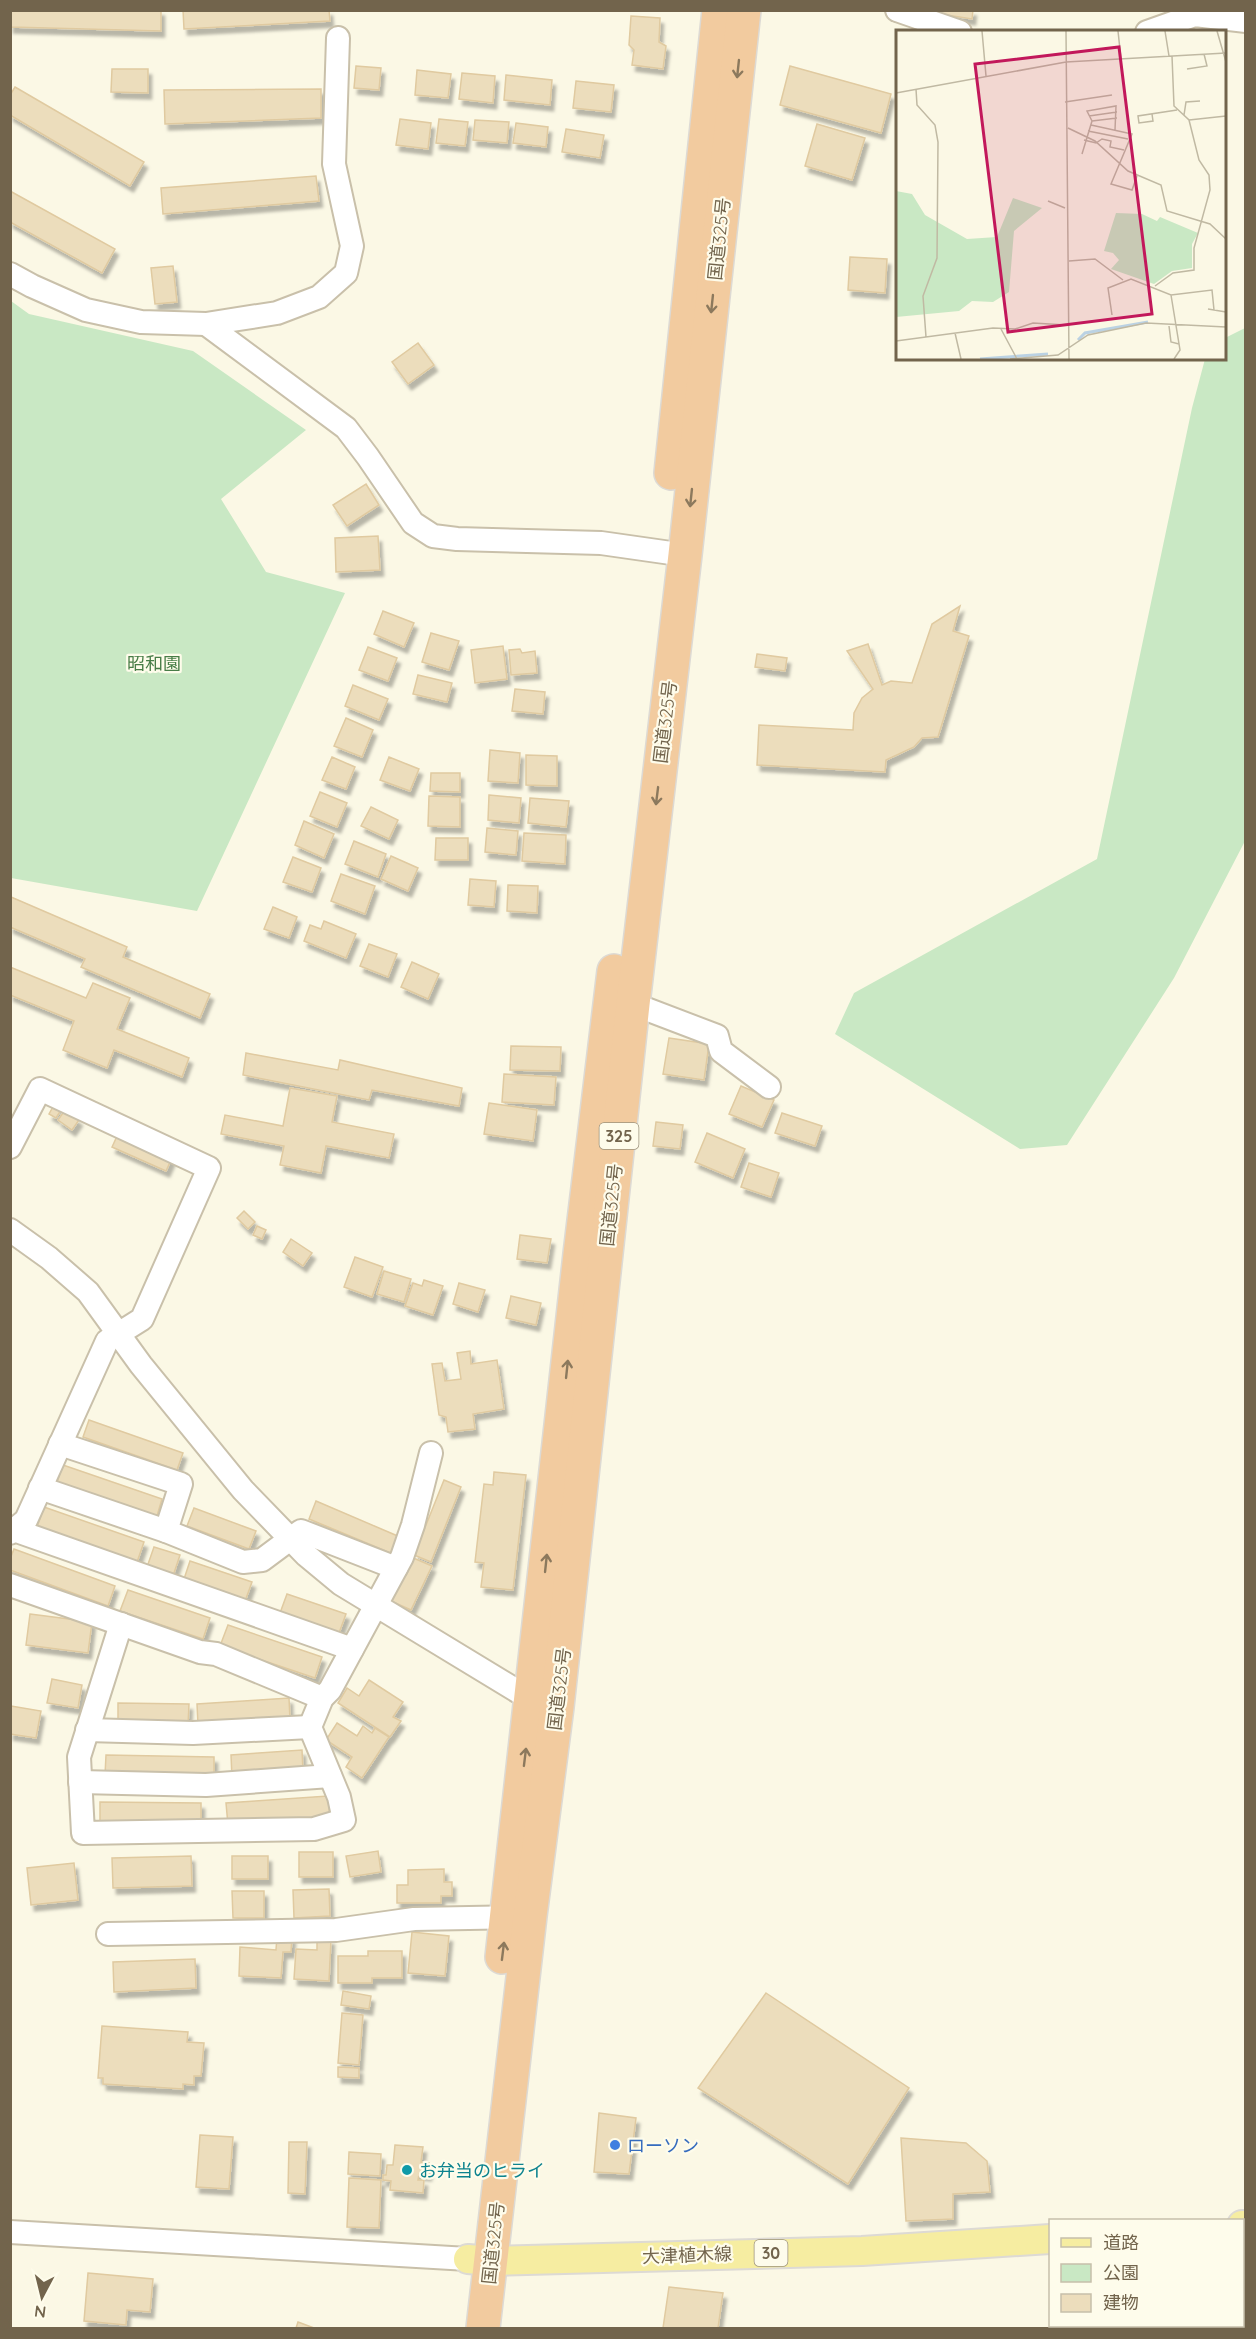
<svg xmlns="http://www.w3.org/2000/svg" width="1256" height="2339" viewBox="0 0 1256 2339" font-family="Quicksand,'Noto Sans JP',sans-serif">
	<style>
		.green { fill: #c9e8c4 }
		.building { fill: #ecddbc; stroke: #e0caa0; stroke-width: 1.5; filter: url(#shadow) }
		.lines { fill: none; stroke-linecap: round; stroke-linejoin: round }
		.minor-casing { stroke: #c9c0aa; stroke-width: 26 }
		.major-casing { stroke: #dddad4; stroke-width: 32 }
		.highway-casing { stroke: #dddad4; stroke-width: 36 }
		.minor { stroke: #fff; stroke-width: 22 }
		.major { stroke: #f6eda1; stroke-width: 28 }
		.highway { stroke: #f2cb9f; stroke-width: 33 }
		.oneway { stroke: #8c795d }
		.shop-dot { fill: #3f7fe0; stroke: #fefceb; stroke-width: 2 }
		.culture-dot { fill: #0f9aa8; stroke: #fefceb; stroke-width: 2 }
		.labels { text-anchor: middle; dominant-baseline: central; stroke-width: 4.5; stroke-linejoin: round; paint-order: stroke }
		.shield { fill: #fefceb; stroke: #9c927c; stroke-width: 1.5 }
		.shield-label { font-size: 16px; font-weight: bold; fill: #72644c }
		.street-label { font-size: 18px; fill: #72644c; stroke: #fefceb }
		.park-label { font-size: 18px; fill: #487d47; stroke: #fefceb }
		.shop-label { font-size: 18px; fill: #366cbe; stroke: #fefceb; text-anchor: start }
		.culture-label { font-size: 18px; fill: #0d838f; stroke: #fefceb; text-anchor: start }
		.inset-river { fill: none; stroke: #bbd2e3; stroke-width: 3 }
		.inset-road { fill: none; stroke: #c0b9a3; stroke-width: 1.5 }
		.view { fill: #c2185b; fill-opacity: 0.15; stroke: #c2185b; stroke-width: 3 }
		.inset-edge { fill: none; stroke: #72644c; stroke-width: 3 }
	</style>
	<defs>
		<filter id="shadow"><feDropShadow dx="3.5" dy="6" stdDeviation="1.5" flood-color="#0004"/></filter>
	</defs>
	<rect width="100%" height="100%" fill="#fbf8e5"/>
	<g class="green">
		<path d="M11 301 29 314 193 351 306 430 221 499 266 572 345 593 197 911 11 878Z"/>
		<path d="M1245 328V841L1174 978 1067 1145 1020 1149 835 1034 854 993 1097 859 1192 408 1205 359 1224 358 1225 338Z"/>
	</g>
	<g class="building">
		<path d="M10 10H161V31L10 27Z"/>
		<path d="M183 10H329L330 21 184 29Z"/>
		<path d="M934 10H973L972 19 934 13Z"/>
		<path d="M631 16 660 18 659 42 666 46 663 69 632 65 634 50 629 45Z"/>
		<path d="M356 66 381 68 379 90 354 88Z"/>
		<path d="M790 66 891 94 881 133 780 105Z"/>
		<path d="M112 69H148V93L111 92Z"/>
		<path d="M417 70 451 74 448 98 415 95Z"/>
		<path d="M462 73 495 76 493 103 459 99Z"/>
		<path d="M506 75 552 80 550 105 504 100Z"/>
		<path d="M576 81 614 85 611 112 573 108Z"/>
		<path d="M15 87 144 162 130 186 10 115V95Z"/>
		<path d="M321 89V118L165 124 164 90Z"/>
		<path d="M400 119 431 123 428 149 396 145Z"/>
		<path d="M439 119 468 122 465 146 436 143Z"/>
		<path d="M475 120 509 122 507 143 473 140Z"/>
		<path d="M516 123 548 127 546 147 513 143Z"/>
		<path d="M817 124 865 138 852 180 805 166Z"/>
		<path d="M566 129 604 135 600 158 562 152Z"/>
		<path d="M316 176 319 201 163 214 161 188Z"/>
		<path d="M10 191 115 249 102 273 10 222Z"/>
		<path d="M850 257 887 259 885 293 848 290Z"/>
		<path d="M173 266 177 302 155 304 151 268Z"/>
		<path d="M418 343 434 365 408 384 392 362Z"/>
		<path d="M366 484 379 505 347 526 333 505Z"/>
		<path d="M378 536 380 570 336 572 335 538Z"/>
		<path d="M960 606 953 631 969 636 938 737 922 738 914 747 886 760 885 772 757 765 759 725 853 730 854 713 862 698 873 689 847 651 868 644 882 685 891 681 912 683 932 624Z"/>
		<path d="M383 611 414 623 404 647 374 634Z"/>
		<path d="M431 633 459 641 449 670 422 662Z"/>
		<path d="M503 646 507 679 475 683 471 650Z"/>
		<path d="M368 647 397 658 388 681 359 670Z"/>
		<path d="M520 649 522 653 535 651 537 673 511 675 509 650Z"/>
		<path d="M757 654 787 658 785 671 755 667Z"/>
		<path d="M418 675 452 683 447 702 413 694Z"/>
		<path d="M353 685 388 699 379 720 345 706Z"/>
		<path d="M515 689 545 692 543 714 512 711Z"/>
		<path d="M346 718 373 730 362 757 334 746Z"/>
		<path d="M490 750 520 753 518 783 488 781Z"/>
		<path d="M526 755 557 756V786L526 785Z"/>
		<path d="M332 757 355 767 346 789 322 780Z"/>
		<path d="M389 757 419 769 410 791 380 780Z"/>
		<path d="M431 773H460V792L430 791Z"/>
		<path d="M320 792 347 803 337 827 310 816Z"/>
		<path d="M489 795 521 798 519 823 488 820Z"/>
		<path d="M429 796 460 797V827L428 826Z"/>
		<path d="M530 798 569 801 566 827 528 823Z"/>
		<path d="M371 807 398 820 389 839 361 826Z"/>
		<path d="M304 821 334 834 324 858 295 845Z"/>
		<path d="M487 828 518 831 516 855 485 852Z"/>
		<path d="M524 833 566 835 565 864 522 861Z"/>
		<path d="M436 838H468V860H435Z"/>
		<path d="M354 841 386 854 378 877 345 864Z"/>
		<path d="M391 856 418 868 408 891 381 879Z"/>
		<path d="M293 857 321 868 312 892 283 882Z"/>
		<path d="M341 874 375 886 365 914 331 901Z"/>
		<path d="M470 879 496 881 494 907 468 905Z"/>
		<path d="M508 885 538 886 537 913 507 911Z"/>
		<path d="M11 897 127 947 123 957 210 994 200 1018 81 967 85 959 10 927Z"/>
		<path d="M273 907 297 917 289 938 264 929Z"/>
		<path d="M324 921 356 934 346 958 304 941 310 925 321 929Z"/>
		<path d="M369 944 397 954 388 977 360 966Z"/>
		<path d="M412 962 439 974 428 999 401 987Z"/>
		<path d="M10 967 86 998 93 983 130 998 117 1029 189 1058 182 1077 114 1050 107 1068 63 1050 74 1021 10 995Z"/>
		<path d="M669 1038 709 1044 704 1080 663 1074Z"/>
		<path d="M511 1046 561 1047 560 1071 510 1070Z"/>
		<path d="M246 1053 338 1070 340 1060 462 1088 459 1106 372 1090 369 1100 243 1075Z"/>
		<path d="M504 1074 556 1077 554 1105 502 1102Z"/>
		<path d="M741 1086 774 1100 762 1127 729 1114Z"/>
		<path d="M290 1088 337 1096 332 1122 394 1134 389 1158 326 1146 321 1173 280 1165 284 1146 221 1134 225 1115 283 1126Z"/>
		<path d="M489 1103 537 1110 533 1141 484 1134Z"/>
		<path d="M54 1105 61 1110 56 1118 49 1114Z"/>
		<path d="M65 1110 79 1120 72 1130 58 1120Z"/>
		<path d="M782 1113 822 1126 815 1146 775 1133Z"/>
		<path d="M656 1122 683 1125 680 1149 653 1146Z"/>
		<path d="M707 1133 745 1149 733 1178 695 1162Z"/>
		<path d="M118 1134 172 1158 166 1171 112 1147Z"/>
		<path d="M749 1163 779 1173 771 1197 741 1187Z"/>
		<path d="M244 1211 255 1222 248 1229 237 1218Z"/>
		<path d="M257 1226 266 1230 262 1239 253 1235Z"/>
		<path d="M520 1235 551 1239 547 1263 517 1259Z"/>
		<path d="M291 1239 312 1253 303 1266 283 1252Z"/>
		<path d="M355 1257 383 1267 372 1297 344 1287Z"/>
		<path d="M384 1271 411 1279 404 1302 377 1294Z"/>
		<path d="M424 1280 443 1286 433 1315 405 1306 413 1283 422 1286Z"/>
		<path d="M459 1283 485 1290 478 1312 453 1304Z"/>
		<path d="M511 1296 541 1303 536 1325 506 1318Z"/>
		<path d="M470 1351 471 1364 497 1360 504 1409 473 1414 475 1429 448 1432 446 1417 439 1415 432 1364 442 1363 445 1381 461 1379 457 1353Z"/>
		<path d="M89 1420 183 1453 177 1470 83 1437Z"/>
		<path d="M63 1465 162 1499 157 1516 57 1482Z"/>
		<path d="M494 1472 526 1475 513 1590 481 1587 484 1563 475 1562 484 1484 493 1485Z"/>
		<path d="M444 1480 461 1487 431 1562 414 1555Z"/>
		<path d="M316 1501 400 1537 393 1554 309 1519Z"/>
		<path d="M44 1507 144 1542 136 1565 36 1530Z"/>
		<path d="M194 1508 256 1531 249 1549 187 1526Z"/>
		<path d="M154 1547 180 1555 173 1576 147 1567Z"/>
		<path d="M14 1549 115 1586 108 1606 10 1570V1559Z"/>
		<path d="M411 1557 432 1566 411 1610 391 1601Z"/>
		<path d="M190 1561 252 1582 244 1604 183 1582Z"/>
		<path d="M128 1590 210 1618 203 1639 120 1611Z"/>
		<path d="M287 1594 346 1614 339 1633 280 1613Z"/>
		<path d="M30 1614 92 1622 88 1653 26 1645Z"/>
		<path d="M228 1625 322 1657 315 1678 220 1646Z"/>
		<path d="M52 1679 82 1685 78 1708 47 1703Z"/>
		<path d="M369 1680 403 1702 393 1717 401 1721 390 1737 338 1703 347 1688 359 1696Z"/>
		<path d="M289 1698 290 1720 198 1725 197 1704Z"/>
		<path d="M118 1703 189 1704 188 1725 118 1723Z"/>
		<path d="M11 1706 41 1711 36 1738 10 1734Z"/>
		<path d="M337 1723 357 1736 363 1726 372 1733 375 1728 389 1737 362 1778 346 1767 352 1757 326 1740Z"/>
		<path d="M302 1750 303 1772 232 1777 231 1755Z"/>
		<path d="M106 1755 214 1757V1777L105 1775Z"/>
		<path d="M328 1796 330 1818 228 1825 226 1803Z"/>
		<path d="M100 1802 201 1803V1823L100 1822Z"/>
		<path d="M378 1851 381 1872 350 1877 346 1856Z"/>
		<rect x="299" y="1852" width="34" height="25"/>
		<path d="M191 1856 192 1886 113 1888 112 1858Z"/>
		<rect x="232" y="1856" width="36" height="23"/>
		<path d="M74 1863 78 1900 31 1905 27 1868Z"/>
		<path d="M444 1869V1882H452V1896H441V1903H397V1885H408V1870Z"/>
		<path d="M329 1889 330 1916 294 1918 293 1890Z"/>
		<path d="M232 1891H264V1918H233Z"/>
		<path d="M412 1932 449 1936 445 1976 408 1973Z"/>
		<path d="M277 1936 292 1937 291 1952H283L281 1978 239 1976 240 1947 276 1950Z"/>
		<path d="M317 1938 331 1939 329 1981 294 1979 296 1949 317 1950Z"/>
		<path d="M368 1951H402V1978H372V1983H338V1956H368Z"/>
		<path d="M195 1959 196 1988 114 1992 113 1962Z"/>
		<path d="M343 1991 371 1996 369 2009 341 2005Z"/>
		<path d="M766 1993 909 2088 848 2184 698 2088Z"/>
		<path d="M342 2013 363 2015 359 2065 338 2063Z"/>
		<path d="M102 2026 188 2032 187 2042 204 2043 201 2076H194V2085L183 2084V2089L103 2084V2078H98Z"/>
		<path d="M338 2067 359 2068V2078L338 2077Z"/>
		<path d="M599 2113 636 2118 629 2174 594 2172Z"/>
		<path d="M200 2135 233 2137 229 2189 196 2187Z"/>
		<path d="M901 2138 966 2143 987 2161 990 2192 953 2194V2219L906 2221Z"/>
		<path d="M289 2142H307L305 2194 288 2193Z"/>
		<path d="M395 2145 423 2147 421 2162 429 2163 428 2175 419 2174 418 2180H424L423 2193 390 2190 391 2181 383 2180V2175H386L387 2165H393Z"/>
		<path d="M349 2152 381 2154 380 2176 348 2174Z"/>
		<path d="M349 2178 381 2180 379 2228 347 2227Z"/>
		<path d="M88 2273 153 2279 150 2312 127 2310 126 2325 84 2321Z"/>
		<path d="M669 2287 723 2293 718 2328H663Z"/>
		<path d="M298 2322 314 2328H296Z"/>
	</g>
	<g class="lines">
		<g class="minor-casing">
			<g id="minor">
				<path d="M897 10 960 32"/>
				<path d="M1147 32 1195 15 1246 21"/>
				<path d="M10 274 32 286 86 310 141 322 206 324 277 313 319 297 346 273 352 246 334 164 338 38"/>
				<path d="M206 324 346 428 368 457 413 523 433 536 457 539 601 543 685 555"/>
				<path d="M633 1004 717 1036 721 1051 769 1087"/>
				<path d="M10 1147 40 1089 209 1168 142 1319 107 1341 26 1520 10 1533"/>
				<path d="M10 1230 49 1258 88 1292 141 1365 243 1490 306 1555 341 1584 532 1700 543 1703"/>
				<path d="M60 1444 181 1484 166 1531 243 1562 262 1560 301 1531 396 1568"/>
				<path d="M40 1488 166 1531"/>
				<path d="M14 1530 352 1649"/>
				<path d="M10 1585 200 1652 216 1654 322 1698"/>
				<path d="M121 1624 79 1757 83 1833 314 1829 344 1820 339 1797 310 1727 322 1698 330 1690 402 1557 413 1525 431 1453"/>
				<path d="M87 1730 193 1733 310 1727"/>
				<path d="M80 1782 206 1785 330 1776"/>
				<path d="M108 1934 336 1930 414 1919 520 1917"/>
				<path d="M10 2232 468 2259"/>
				<path d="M1177 2326V2328"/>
			</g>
		</g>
		<g class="major-casing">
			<g id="major">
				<path d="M1242 2225H1246"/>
				<path d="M468 2259 490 2261 862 2251 1050 2239"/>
			</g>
		</g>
		<g class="highway-casing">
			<g id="highway">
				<path d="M671 473 719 10"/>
				<path d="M502 1957 580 1254 614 971"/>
				<path d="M483 2328 530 1916 557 1707 633 1004 685 555 744 10"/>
			</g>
		</g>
		<use href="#minor" class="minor"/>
		<use href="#major" class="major"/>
		<use href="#highway" class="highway"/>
	</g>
	<defs><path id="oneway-shaft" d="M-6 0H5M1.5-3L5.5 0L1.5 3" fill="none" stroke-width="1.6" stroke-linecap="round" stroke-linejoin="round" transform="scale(1.5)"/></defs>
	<g class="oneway">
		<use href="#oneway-shaft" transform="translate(738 69) rotate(96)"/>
		<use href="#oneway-shaft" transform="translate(712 304) rotate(96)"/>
		<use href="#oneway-shaft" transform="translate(691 498) rotate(96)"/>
		<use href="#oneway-shaft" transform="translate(657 796) rotate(97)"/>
		<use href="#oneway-shaft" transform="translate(567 1369) rotate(-84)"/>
		<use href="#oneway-shaft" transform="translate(546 1563) rotate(-84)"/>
		<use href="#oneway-shaft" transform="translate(525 1757) rotate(-83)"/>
		<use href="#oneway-shaft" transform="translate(503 1951) rotate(-83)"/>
	</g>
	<circle class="shop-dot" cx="615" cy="2145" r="6"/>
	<circle class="culture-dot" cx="407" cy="2170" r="6"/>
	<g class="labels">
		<g class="shield">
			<rect x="599.5" y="1123" width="39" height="26" rx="4.5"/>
			<rect x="754.5" y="2240" width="33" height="26" rx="4.5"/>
		</g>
		<g class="shield-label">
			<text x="619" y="1136">325</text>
			<text x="771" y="2253">30</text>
		</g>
		<g class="street-label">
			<text transform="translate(719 239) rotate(-84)">国道325号</text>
			<text transform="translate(665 722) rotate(-83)">国道325号</text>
			<text transform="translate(611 1205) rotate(-84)">国道325号</text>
			<text transform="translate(559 1689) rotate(-83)">国道325号</text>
			<text transform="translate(493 2243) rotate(-84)">国道325号</text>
			<text transform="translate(687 2255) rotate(-2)">大津植木線</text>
		</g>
		<g class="park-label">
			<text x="154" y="663">昭和園</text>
		</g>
		<g class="shop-label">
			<text x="627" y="2145">ローソン</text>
		</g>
		<g class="culture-label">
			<text x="419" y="2170">お弁当のヒライ</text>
		</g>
	</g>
	<g transform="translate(896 30)">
		<rect width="330" height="330" fill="#fbf8e5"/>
		<path d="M0 161 16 164 29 185 71 209 101 207 117 168 146 178 118 201 113 262 97 272 76 271 63 281 0 287ZM220 183 246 184 261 191 264 187 302 203 296 214V238L276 241 258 254 215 239 223 230 217 223 208 221Z" fill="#c9e8c4"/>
		<path class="inset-river" d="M182 310 189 303 252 292M84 329 152 324"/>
		<path class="inset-road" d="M86 1 90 46M170 1 173 329M222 1 225 29M269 1 273 26M321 1 330 32M170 32 330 23M291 39 311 36 308 24M20 59 21 75 39 95 42 112 41 228 27 266 30 307M0 63 170 32M169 72 216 65M256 84 257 91 243 93 242 86 281 80M288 85 290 72 304 71M193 86 221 82M293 90 330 86M196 91 221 88M195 95 236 104 215 154 236 160 241 146M172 98 199 111 232 141 265 155 271 181 314 194 330 209M192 101 232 109M188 110 200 113 206 109 215 111 214 117 228 120M186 124 196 91 191 81 220 76 219 100M152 171 169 178M173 231 199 229 227 250M259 256 277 243 298 240V218L314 160 313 145 303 130 293 90 278 76 276 26M275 265 284 320 278 329M312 279 330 282M216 285 212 258 235 249 275 265 316 260 318 280M273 296 275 312 283 314M105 299 121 329M59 303 65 329M0 311 97 298 119 299 137 293 170 295M114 329 162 325 192 305 250 293 330 297"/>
		<path class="view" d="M223 17 256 284 112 302 79 34Z"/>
		<rect width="330" height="330" class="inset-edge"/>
	</g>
	<rect width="1256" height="2339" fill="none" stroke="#72644c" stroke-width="24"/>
	<rect x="1049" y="2219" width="195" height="108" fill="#fefceb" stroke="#c6bfab" stroke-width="1.5"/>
	<rect x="1061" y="2238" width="30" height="9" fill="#f6eda1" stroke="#c6bfab" stroke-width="1.5"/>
	<text x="1103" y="2249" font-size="18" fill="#72644c">道路</text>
	<rect x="1061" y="2264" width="30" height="18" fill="#c9e8c4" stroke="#c6bfab" stroke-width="1.5"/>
	<text x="1103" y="2279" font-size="18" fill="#72644c">公園</text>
	<rect x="1061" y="2294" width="30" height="18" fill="#ecddbc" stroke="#c6bfab" stroke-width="1.5"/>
	<text x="1103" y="2309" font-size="18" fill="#72644c">建物</text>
	<g transform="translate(42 2297) rotate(187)" stroke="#fefceb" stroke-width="4.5" paint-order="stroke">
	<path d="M0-4.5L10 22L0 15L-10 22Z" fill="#72644c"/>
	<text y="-9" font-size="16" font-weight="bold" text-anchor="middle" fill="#72644c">N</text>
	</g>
</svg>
